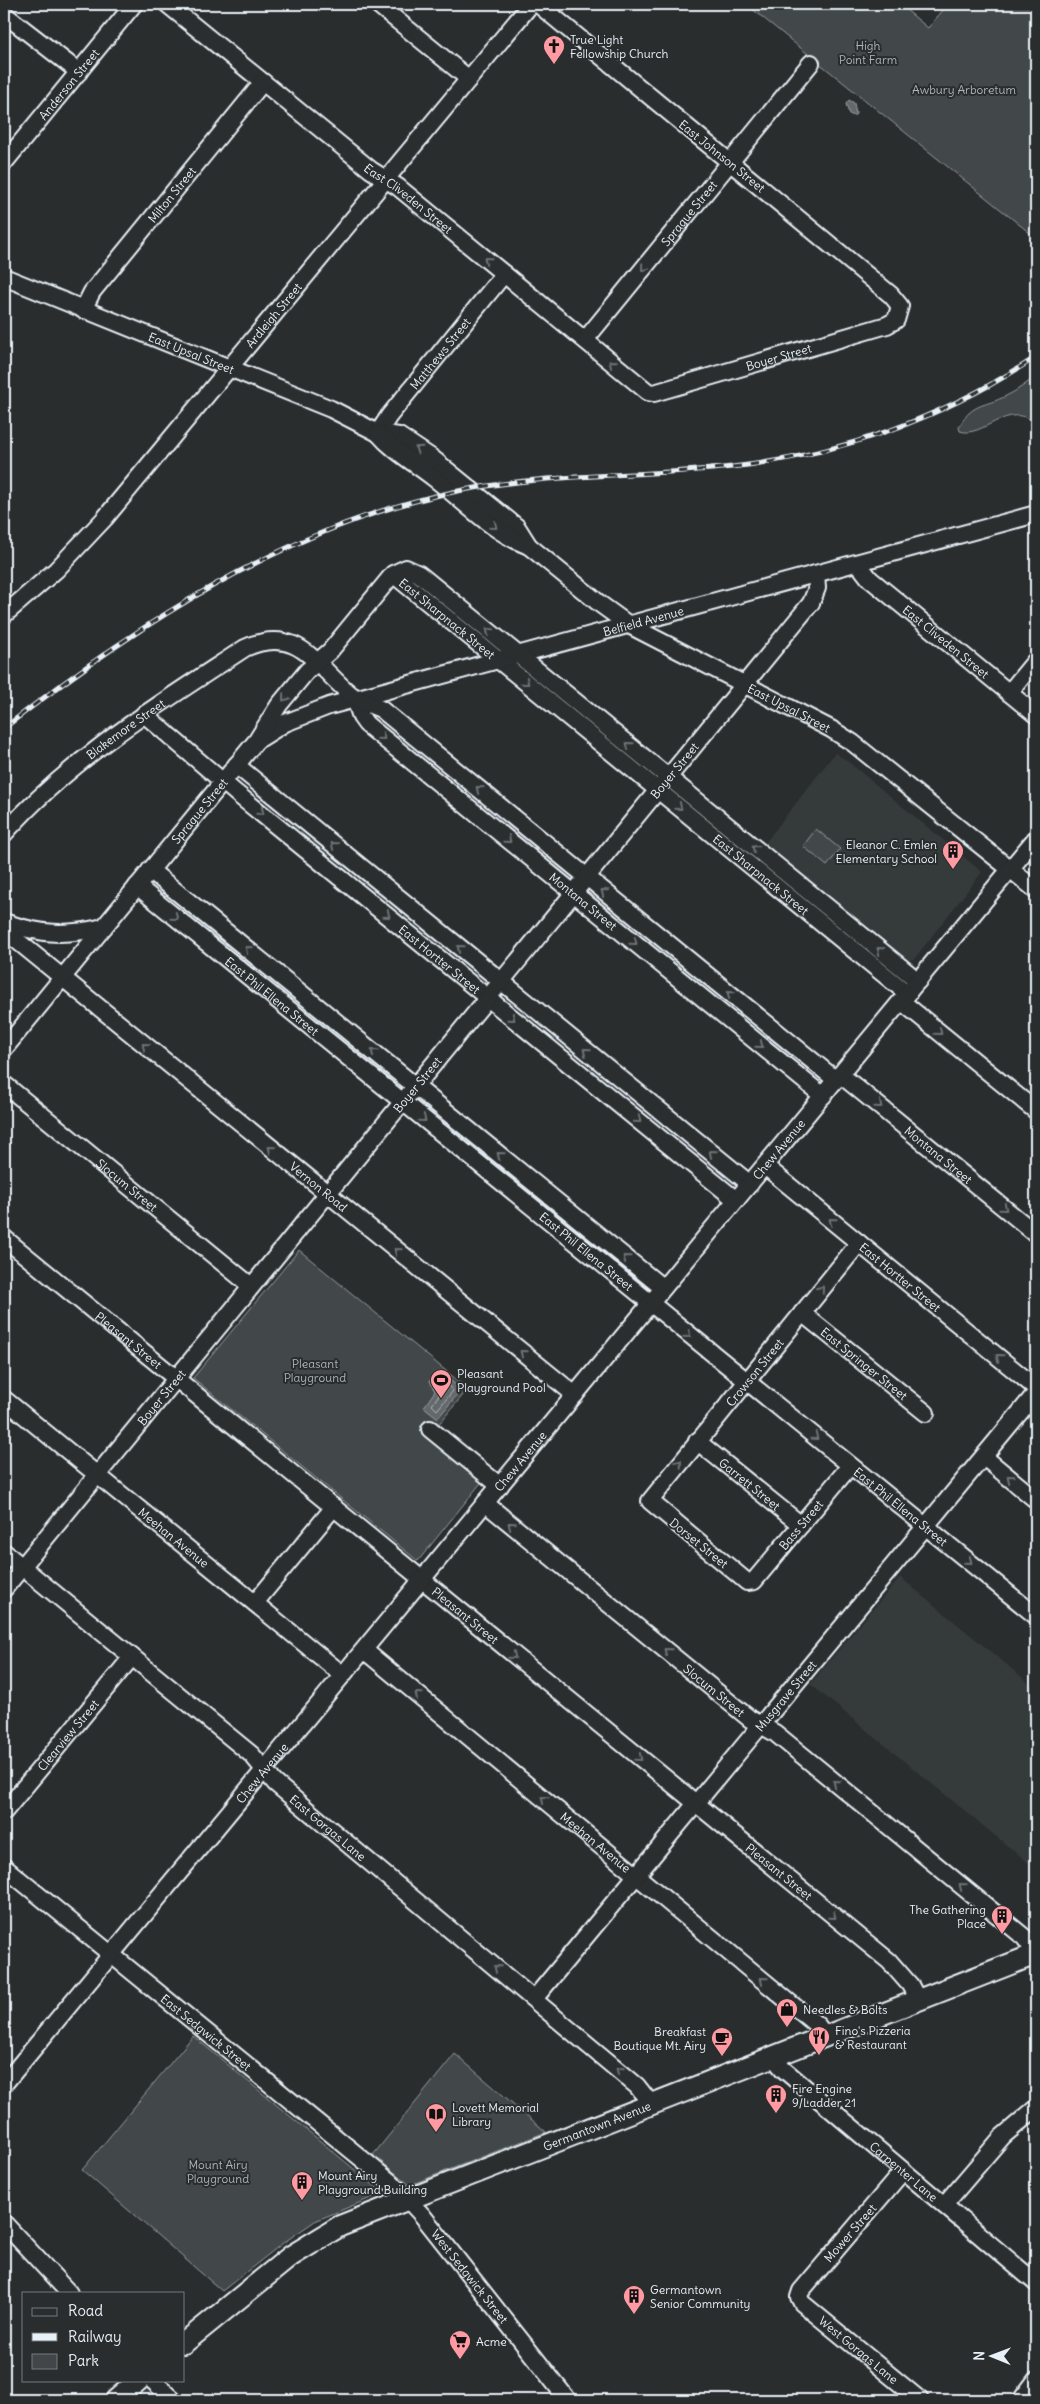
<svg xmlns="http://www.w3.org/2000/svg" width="1040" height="2404" viewBox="0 0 1040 2404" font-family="Delius,sans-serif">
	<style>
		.built { fill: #363a3b }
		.green { fill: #424648; stroke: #959ca0 }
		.water { fill: #63686b; stroke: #989fa3 }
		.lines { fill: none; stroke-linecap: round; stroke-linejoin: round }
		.shore { stroke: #b3bac0; stroke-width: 1 }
		.minor-casing { stroke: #e8f1f8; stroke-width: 20 }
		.major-casing { stroke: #e8f1f8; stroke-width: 24 }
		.minor { stroke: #2a2d2e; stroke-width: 16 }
		.major { stroke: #2a2d2e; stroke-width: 20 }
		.rail-casing { stroke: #e8f1f8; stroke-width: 5 }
		.rail { stroke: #2a2d2e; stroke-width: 3; stroke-dasharray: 9; stroke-linecap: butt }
		.oneway { stroke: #6c7275 }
		.labels { text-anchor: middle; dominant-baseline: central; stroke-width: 4; stroke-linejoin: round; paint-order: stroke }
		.poi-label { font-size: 12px; fill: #e8f1f8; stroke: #2a2d2e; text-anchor: start }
		.park-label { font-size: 12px; fill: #aeb5ba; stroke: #2a2d2e }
		.street-label { font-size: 12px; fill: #e8f1f8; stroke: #2a2d2e }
	</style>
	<rect width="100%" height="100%" fill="#2a2d2e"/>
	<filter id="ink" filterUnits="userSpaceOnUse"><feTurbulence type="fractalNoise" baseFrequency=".02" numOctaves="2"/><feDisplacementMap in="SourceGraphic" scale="10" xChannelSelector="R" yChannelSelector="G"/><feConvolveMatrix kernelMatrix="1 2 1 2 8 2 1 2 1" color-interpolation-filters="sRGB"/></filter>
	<g filter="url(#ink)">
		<g class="built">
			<path d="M835 753 846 760 982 872 914 959 906 960 765 843Z"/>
			<path d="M900 1577 1036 1689V1869L810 1684Z"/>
			<path d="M148 2389 160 2400H135Z"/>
		</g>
		<g class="green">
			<path d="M746 4H899L928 28 948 4H1036V238Z"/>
			<path d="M1036 376V423C1008 400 982 439 960 431L959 427C972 402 985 407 1006 396 1017 391 1027 383 1036 376Z"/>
			<path d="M816 829 840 849 827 866 803 846Z"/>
			<path d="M299 1250 468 1389 438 1425 492 1469 418 1561 193 1378Z"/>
			<path d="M193 2036 383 2193 315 2221 283 2243 222 2291 82 2170Z"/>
			<path d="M455 2054 546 2132 410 2185 373 2155Z"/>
		</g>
		<g class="water">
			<path d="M849 100 854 103 856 114 854 116 849 114 846 104Z"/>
			<path d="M442 1372 461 1390 438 1418 424 1407 435 1391 429 1381Z"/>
		</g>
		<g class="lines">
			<path class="shore" d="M442 1379 453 1391 437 1410 432 1405 440 1393 437 1382Z"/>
			<g class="minor-casing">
				<g id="minor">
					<path id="s1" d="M167 4 371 170 398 187 648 392 654 393 887 325 896 320 900 306 891 295 538 4"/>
					<path d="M377 4 469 79"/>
					<path d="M4 14 79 72"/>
					<path id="s2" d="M4 163 134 4"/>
					<path id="s3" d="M4 277 331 409 378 433 399 436 432 458 517 527 529 546 600 604 629 625 831 729 853 743 1036 890"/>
					<path id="s4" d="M83 310 92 292 263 82"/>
					<path id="s5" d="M585 340 811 63"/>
					<path id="s6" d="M378 433 389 416 504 274"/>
					<path d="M378 433C394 452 415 463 435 479 465 502 493 533 529 546"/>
					<path id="s7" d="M861 562 863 570 870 579 1036 715"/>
					<path id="s8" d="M393 574 908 994"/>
					<path id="s9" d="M4 615 56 570 105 518 531 4"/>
					<path d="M1009 693 1036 660"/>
					<path id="s10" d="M355 699 361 717 366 724 823 1096"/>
					<path id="s11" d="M144 714 236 793 736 1200"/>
					<path id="s12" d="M261 738 285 723 329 706 1036 514"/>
					<path d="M236 765 750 1184"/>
					<path id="s13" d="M4 834C72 757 160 704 245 648 300 623 317 669 354 697 361 703 374 705 382 710L836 1080"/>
					<path d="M150 870 663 1288"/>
					<path id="s14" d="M137 886 1036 1616"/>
					<path d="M4 922C41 935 66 936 104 927"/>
					<path id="s15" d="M4 930 575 1395"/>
					<path d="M901 1001 1036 1111"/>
					<path id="s16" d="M4 1049 257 740 279 705 307 671 330 651 393 574 406 568 419 574 918 981"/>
					<path id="s17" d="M841 1075 1036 1234"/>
					<path id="s18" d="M4 1084 251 1286"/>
					<path id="s19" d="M765 1166 1036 1388"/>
					<path id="s20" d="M4 1238 889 1961 910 1985 918 2000"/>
					<path id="s21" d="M802 1313 926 1413"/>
					<path id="s22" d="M4 1399 343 1675"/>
					<path d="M430 1429 500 1486"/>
					<path id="s23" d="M697 1441 801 1525"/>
					<path d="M984 1457 1036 1500"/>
					<path id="s24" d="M850 1466 754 1581 747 1582 650 1501 859 1243"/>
					<path id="s25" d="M485 1503 750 1719 775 1733 1024 1937 1036 1954"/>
					<path id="s26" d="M4 1552 252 1755 275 1783 637 2086 652 2105"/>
					<path id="s27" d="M4 1589 811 603 817 588 816 574"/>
					<path d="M255 1603 334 1507"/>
					<path id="s28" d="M364 1650 818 2026 825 2036"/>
					<path id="s29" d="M4 1812 132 1657"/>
					<path id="s30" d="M4 1867 394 2185 422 2215 568 2400"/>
					<path id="s31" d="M534 1999 1036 1393"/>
					<path id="s32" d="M773 2057 783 2069 1036 2283"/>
					<path id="s33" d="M4 2084 1036 838"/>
					<path id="s34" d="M903 2171 801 2291 799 2297 802 2303 920 2400"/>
					<path d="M944 2205 1003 2136 1036 2108"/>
					<path d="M4 2223 69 2293"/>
					<path d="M152 2380 174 2400"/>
					<path d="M1021 2400 1036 2380"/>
				</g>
			</g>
			<g class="major-casing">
				<g id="major">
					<path id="s35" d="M184 2343 291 2256 340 2226 1036 1954"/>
					<path d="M116 2400 139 2380"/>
				</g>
			</g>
			<use href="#minor" class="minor"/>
			<use href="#major" class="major"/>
			<g class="rail-casing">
				<path id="rail" d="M4 728C137 625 285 527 453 492 545 473 639 477 732 467 841 455 945 417 1036 357"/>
			</g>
			<use href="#rail" class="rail"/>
		</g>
		<defs><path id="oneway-chevron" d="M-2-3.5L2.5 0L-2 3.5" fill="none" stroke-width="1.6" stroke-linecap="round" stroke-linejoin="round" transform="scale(1.25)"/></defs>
		<g class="oneway">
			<use href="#oneway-chevron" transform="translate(487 260) rotate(-141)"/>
			<use href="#oneway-chevron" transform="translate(644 268) rotate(129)"/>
			<use href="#oneway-chevron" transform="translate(612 363) rotate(-140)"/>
			<use href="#oneway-chevron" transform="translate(418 449) rotate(-146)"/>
			<use href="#oneway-chevron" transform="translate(494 526) rotate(39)"/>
			<use href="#oneway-chevron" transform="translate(489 631) rotate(-141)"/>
			<use href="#oneway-chevron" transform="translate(526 682) rotate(39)"/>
			<use href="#oneway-chevron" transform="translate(285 698) rotate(129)"/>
			<use href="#oneway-chevron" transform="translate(382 737) rotate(39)"/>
			<use href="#oneway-chevron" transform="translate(629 745) rotate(-141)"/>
			<use href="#oneway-chevron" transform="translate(479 789) rotate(-141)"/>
			<use href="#oneway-chevron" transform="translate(679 807) rotate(39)"/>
			<use href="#oneway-chevron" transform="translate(261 812) rotate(39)"/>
			<use href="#oneway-chevron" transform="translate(508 840) rotate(39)"/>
			<use href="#oneway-chevron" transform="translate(334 845) rotate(-141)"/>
			<use href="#oneway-chevron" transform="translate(755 848) rotate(-141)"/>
			<use href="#oneway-chevron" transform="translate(604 892) rotate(-141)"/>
			<use href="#oneway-chevron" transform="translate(387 915) rotate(39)"/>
			<use href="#oneway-chevron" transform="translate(175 917) rotate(39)"/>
			<use href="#oneway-chevron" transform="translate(634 942) rotate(39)"/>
			<use href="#oneway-chevron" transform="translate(460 948) rotate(-141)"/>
			<use href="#oneway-chevron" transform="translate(248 949) rotate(-141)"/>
			<use href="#oneway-chevron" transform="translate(880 950) rotate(-141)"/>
			<use href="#oneway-chevron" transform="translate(730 994) rotate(-141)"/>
			<use href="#oneway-chevron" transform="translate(512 1018) rotate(39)"/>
			<use href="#oneway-chevron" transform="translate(939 1032) rotate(39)"/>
			<use href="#oneway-chevron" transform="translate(760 1045) rotate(39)"/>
			<use href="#oneway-chevron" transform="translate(145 1046) rotate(-141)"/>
			<use href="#oneway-chevron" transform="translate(586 1051) rotate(-141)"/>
			<use href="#oneway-chevron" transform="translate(374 1052) rotate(-141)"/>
			<use href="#oneway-chevron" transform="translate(879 1105) rotate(39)"/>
			<use href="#oneway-chevron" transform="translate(423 1119) rotate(39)"/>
			<use href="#oneway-chevron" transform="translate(638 1120) rotate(39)"/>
			<use href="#oneway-chevron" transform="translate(271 1149) rotate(-141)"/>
			<use href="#oneway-chevron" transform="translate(712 1153) rotate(-141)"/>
			<use href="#oneway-chevron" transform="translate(500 1155) rotate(-141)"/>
			<use href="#oneway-chevron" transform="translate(1004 1208) rotate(39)"/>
			<use href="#oneway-chevron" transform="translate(832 1221) rotate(-141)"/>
			<use href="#oneway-chevron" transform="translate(397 1251) rotate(-141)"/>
			<use href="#oneway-chevron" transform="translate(626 1258) rotate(-141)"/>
			<use href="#oneway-chevron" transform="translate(821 1289) rotate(-51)"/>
			<use href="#oneway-chevron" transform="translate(688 1335) rotate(39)"/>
			<use href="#oneway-chevron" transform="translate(523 1353) rotate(-141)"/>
			<use href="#oneway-chevron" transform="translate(999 1357) rotate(-141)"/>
			<use href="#oneway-chevron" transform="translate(815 1437) rotate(39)"/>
			<use href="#oneway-chevron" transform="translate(679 1463) rotate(-50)"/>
			<use href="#oneway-chevron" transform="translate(1010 1478) rotate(-141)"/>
			<use href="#oneway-chevron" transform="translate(511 1525) rotate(-141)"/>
			<use href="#oneway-chevron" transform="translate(969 1561) rotate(39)"/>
			<use href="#oneway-chevron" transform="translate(667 1651) rotate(-141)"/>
			<use href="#oneway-chevron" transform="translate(513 1656) rotate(39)"/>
			<use href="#oneway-chevron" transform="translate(418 1695) rotate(-140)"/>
			<use href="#oneway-chevron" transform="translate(639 1758) rotate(39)"/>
			<use href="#oneway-chevron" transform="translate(836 1783) rotate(-141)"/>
			<use href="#oneway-chevron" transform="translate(544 1799) rotate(-140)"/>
			<use href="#oneway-chevron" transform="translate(962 1886) rotate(-141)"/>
			<use href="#oneway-chevron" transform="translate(833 1916) rotate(39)"/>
			<use href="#oneway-chevron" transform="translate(497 1968) rotate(-140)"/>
			<use href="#oneway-chevron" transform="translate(763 1980) rotate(-140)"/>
			<use href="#oneway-chevron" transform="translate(619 2070) rotate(-140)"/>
		</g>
	</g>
	<defs>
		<g id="church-pin" transform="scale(1.125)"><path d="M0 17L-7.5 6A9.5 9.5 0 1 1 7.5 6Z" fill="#ff9aa2" stroke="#2a2d2e"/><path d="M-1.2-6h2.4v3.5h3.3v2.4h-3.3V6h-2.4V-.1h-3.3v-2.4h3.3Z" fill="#111"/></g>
		<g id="building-pin" transform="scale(1.125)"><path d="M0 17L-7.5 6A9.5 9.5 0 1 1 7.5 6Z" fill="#ff9aa2" stroke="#2a2d2e"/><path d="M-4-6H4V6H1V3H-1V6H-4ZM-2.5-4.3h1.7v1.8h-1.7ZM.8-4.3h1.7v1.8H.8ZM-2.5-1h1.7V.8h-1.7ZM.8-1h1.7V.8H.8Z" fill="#111"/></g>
		<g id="stadium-pin" transform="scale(1.125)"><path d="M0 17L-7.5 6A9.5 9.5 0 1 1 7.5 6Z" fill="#ff9aa2" stroke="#2a2d2e"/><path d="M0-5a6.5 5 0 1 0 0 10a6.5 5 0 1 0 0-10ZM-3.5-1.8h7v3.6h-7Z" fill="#111"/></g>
		<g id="shop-pin" transform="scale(1.125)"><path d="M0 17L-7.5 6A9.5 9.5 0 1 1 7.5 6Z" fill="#ff9aa2" stroke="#2a2d2e"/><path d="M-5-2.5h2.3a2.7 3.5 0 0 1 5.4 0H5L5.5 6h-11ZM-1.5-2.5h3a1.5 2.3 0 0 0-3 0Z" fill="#111"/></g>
		<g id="restaurant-pin" transform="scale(1.125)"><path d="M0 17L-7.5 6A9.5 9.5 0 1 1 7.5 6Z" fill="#ff9aa2" stroke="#2a2d2e"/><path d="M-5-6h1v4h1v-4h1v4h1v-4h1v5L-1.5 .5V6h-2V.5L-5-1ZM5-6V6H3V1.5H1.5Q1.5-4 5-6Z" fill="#111"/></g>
		<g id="cafe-pin" transform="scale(1.125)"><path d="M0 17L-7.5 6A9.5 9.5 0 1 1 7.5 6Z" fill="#ff9aa2" stroke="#2a2d2e"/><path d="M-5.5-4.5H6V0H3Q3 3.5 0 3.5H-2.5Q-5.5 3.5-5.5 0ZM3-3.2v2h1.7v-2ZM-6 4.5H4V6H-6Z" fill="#111"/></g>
		<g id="library-pin" transform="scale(1.125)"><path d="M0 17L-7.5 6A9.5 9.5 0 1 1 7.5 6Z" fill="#ff9aa2" stroke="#2a2d2e"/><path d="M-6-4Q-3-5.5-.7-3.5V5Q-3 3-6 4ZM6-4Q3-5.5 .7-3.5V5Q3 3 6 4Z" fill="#111"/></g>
		<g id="supermarket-pin" transform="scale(1.125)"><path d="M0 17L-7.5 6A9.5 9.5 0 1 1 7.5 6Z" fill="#ff9aa2" stroke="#2a2d2e"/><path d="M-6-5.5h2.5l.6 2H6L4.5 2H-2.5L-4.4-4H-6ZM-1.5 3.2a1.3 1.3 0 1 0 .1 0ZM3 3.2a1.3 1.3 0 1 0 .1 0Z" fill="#111"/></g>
	</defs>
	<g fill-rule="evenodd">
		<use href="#church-pin" x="554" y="46"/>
		<use href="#building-pin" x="953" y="851"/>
		<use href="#stadium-pin" x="441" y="1380"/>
		<use href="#building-pin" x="1002" y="1916"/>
		<use href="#shop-pin" x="787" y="2009"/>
		<use href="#restaurant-pin" x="819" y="2037"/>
		<use href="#cafe-pin" x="722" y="2038"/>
		<use href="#building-pin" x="776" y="2095"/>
		<use href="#library-pin" x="436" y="2114"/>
		<use href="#building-pin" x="302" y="2182"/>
		<use href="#building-pin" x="634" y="2296"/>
		<use href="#supermarket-pin" x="460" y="2341"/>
	</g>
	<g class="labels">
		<g class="poi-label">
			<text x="570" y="39">True Light<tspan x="570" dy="14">Fellowship Church</tspan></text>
			<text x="937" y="844" text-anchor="end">Eleanor C. Emlen<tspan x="937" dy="14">Elementary School</tspan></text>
			<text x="457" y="1373">Pleasant<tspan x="457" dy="14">Playground Pool</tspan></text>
			<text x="986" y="1909" text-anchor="end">The Gathering<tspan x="986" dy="14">Place</tspan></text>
			<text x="803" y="2009">Needles &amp; Bolts</text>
			<text x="835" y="2030">Fino's Pizzeria<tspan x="835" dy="14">&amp; Restaurant</tspan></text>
			<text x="706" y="2031" text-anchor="end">Breakfast<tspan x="706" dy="14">Boutique Mt. Airy</tspan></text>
			<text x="792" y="2088">Fire Engine<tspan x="792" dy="14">9/Ladder 21</tspan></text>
			<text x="452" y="2107">Lovett Memorial<tspan x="452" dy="14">Library</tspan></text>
			<text x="318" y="2175">Mount Airy<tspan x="318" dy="14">Playground Building</tspan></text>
			<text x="650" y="2289">Germantown<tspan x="650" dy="14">Senior Community</tspan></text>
			<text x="476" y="2341">Acme</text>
		</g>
		<g class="park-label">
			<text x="868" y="45">High<tspan x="868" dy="14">Point Farm</tspan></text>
			<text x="964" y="89">Awbury Arboretum</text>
			<text x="315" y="1363">Pleasant<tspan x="315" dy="14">Playground</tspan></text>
			<text x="218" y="2164">Mount Airy<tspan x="218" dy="14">Playground</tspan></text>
		</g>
		<g class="street-label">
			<text stroke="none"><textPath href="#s2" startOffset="102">Anderson Street</textPath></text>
			<text transform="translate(722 156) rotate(39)">East Johnson Street</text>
			<text stroke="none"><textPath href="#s4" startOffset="146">Milton Street</textPath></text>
			<text stroke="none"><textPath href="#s1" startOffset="310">East Cliveden Street</textPath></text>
			<text stroke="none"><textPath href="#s5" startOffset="164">Sprague Street</textPath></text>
			<text stroke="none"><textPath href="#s9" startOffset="404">Ardleigh Street</textPath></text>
			<text stroke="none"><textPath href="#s3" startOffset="202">East Upsal Street</textPath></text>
			<text stroke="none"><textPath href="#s6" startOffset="101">Matthews Street</textPath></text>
			<text stroke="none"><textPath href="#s1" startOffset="754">Boyer Street</textPath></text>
			<text stroke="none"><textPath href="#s8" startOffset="70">East Sharpnack Street</textPath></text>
			<text stroke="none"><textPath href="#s12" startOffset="401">Belfield Avenue</textPath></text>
			<text stroke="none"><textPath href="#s7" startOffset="118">East Cliveden Street</textPath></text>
			<text stroke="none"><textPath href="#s3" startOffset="906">East Upsal Street</textPath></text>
			<text stroke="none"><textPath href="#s13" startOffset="161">Blakemore Street</textPath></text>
			<text stroke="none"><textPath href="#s27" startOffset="1058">Boyer Street</textPath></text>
			<text stroke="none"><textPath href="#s16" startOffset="308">Sprague Street</textPath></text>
			<text stroke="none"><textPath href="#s8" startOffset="475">East Sharpnack Street</textPath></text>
			<text stroke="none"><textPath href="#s10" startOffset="308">Montana Street</textPath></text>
			<text stroke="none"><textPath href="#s11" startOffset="384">East Hortter Street</textPath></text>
			<text stroke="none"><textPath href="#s14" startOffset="174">East Phil Ellena Street</textPath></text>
			<text stroke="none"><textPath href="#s27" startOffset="652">Boyer Street</textPath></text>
			<text stroke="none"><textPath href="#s33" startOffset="1214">Chew Avenue</textPath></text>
			<text stroke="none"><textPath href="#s17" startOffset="126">Montana Street</textPath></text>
			<text stroke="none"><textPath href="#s18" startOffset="159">Slocum Street</textPath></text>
			<text stroke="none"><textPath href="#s15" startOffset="406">Vernon Road</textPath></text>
			<text stroke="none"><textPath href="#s14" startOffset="579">East Phil Ellena Street</textPath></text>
			<text stroke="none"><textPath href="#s19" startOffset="175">East Hortter Street</textPath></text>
			<text stroke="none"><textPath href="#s20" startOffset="161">Pleasant Street</textPath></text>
			<text stroke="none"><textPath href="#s21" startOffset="80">East Springer Street</textPath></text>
			<text stroke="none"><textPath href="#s24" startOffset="449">Crowson Street</textPath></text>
			<text stroke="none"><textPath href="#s27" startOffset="248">Boyer Street</textPath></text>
			<text stroke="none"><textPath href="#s33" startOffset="809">Chew Avenue</textPath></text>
			<text stroke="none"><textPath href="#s23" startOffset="68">Garrett Street</textPath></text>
			<text stroke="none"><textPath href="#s14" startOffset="984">East Phil Ellena Street</textPath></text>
			<text transform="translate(801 1525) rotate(-50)">Bass Street</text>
			<text stroke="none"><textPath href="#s22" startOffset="219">Meehan Avenue</textPath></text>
			<text transform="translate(699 1543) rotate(39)">Dorset Street</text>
			<text stroke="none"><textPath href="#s20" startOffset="596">Pleasant Street</textPath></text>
			<text stroke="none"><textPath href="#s25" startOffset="296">Slocum Street</textPath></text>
			<text stroke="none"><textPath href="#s31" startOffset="394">Musgrave Street</textPath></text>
			<text stroke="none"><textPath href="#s29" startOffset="100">Clearview Street</textPath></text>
			<text stroke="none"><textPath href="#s33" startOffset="404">Chew Avenue</textPath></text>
			<text stroke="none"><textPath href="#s26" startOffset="426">East Gorgas Lane</textPath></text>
			<text stroke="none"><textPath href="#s28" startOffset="301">Meehan Avenue</textPath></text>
			<text stroke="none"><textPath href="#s20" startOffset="1001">Pleasant Street</textPath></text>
			<text stroke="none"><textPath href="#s30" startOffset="261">East Sedgwick Street</textPath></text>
			<text stroke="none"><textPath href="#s35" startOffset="471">Germantown Avenue</textPath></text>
			<text stroke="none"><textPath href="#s32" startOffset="174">Carpenter Lane</textPath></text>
			<text transform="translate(850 2233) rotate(-49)">Mower Street</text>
			<text stroke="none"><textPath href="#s30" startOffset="622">West Sedgwick Street</textPath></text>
			<text stroke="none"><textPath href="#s34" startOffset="244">West Gorgas Lane</textPath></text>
		</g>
	</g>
	<rect width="1040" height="2404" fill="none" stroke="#2a2d2e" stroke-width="20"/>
	<rect x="10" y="10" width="1020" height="2384" fill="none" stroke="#e8f1f8" stroke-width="2" filter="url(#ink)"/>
	<rect x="22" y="2292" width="162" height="90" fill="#2a2d2e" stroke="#767b7f"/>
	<rect x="32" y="2308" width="25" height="8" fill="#2a2d2e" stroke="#767b7f"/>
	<text x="68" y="2316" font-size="15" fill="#e8f1f8">Road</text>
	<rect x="32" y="2333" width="25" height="8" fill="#e8f1f8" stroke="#767b7f"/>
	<text x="68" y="2342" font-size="15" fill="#e8f1f8">Railway</text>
	<rect x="32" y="2354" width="25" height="15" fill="#424648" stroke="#767b7f"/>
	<text x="68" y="2366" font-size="15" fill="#e8f1f8">Park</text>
	<g transform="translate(992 2356) rotate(271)" stroke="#2a2d2e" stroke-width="4" paint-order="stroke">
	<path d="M0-4L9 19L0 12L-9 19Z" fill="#e8f1f8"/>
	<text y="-8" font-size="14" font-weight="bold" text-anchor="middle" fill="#e8f1f8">N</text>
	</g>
</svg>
